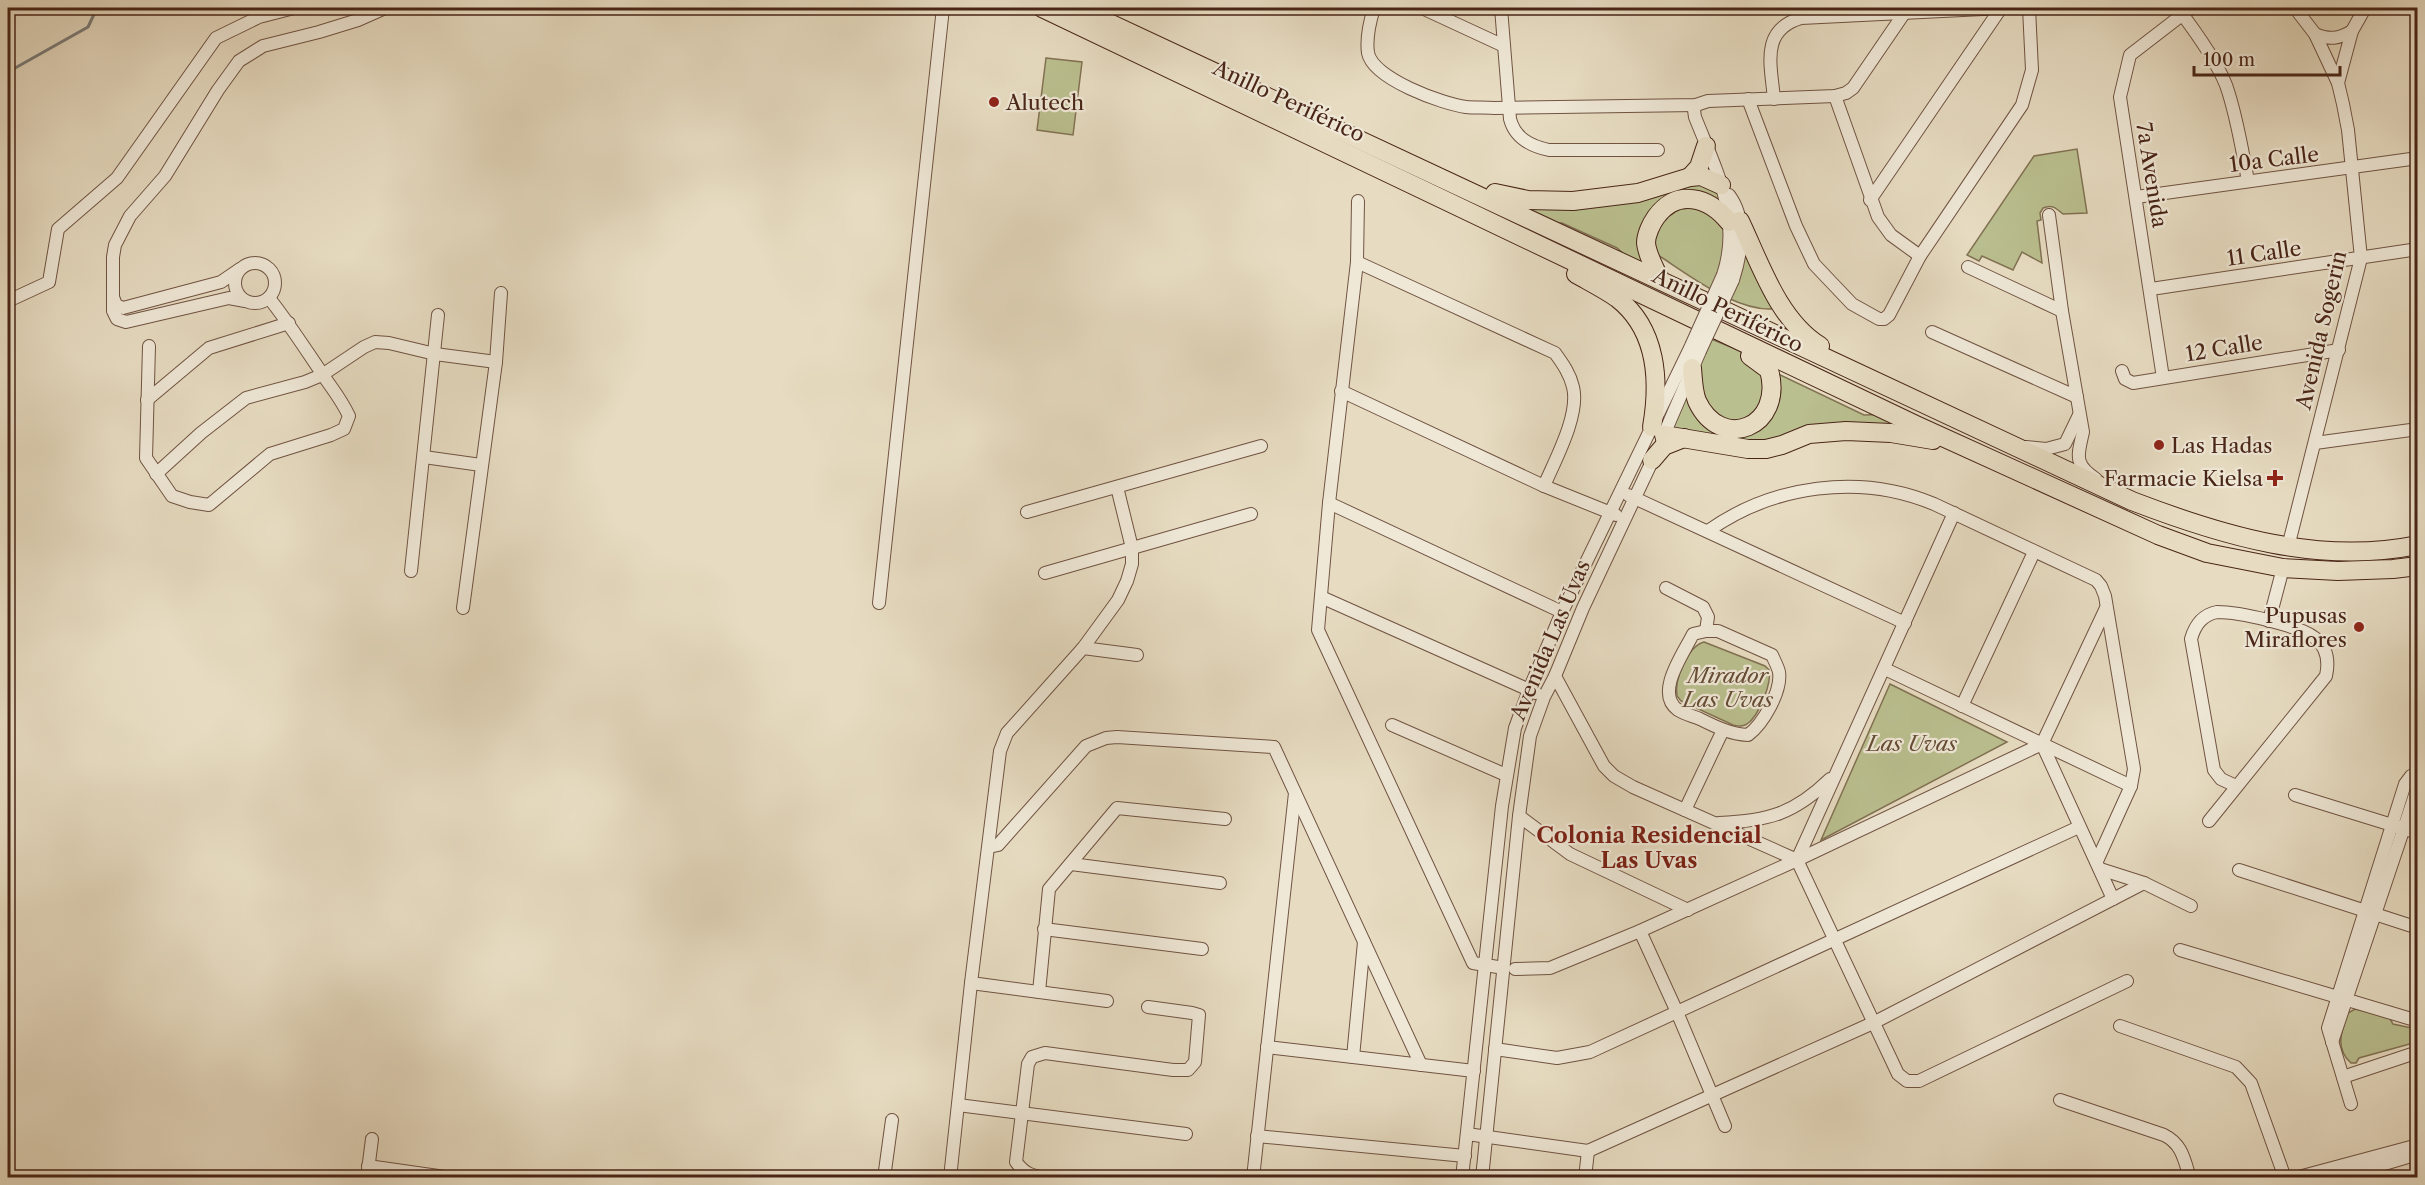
<svg xmlns="http://www.w3.org/2000/svg" width="2425" height="1185" viewBox="0 0 2425 1185" font-family="'Libre Caslon Text',serif">
	<style>
		.green { fill: #babf8f; stroke: #827253; stroke-width: 1.5 }
		.lines { fill: none; stroke-linecap: round; stroke-linejoin: round }
		.stream { stroke: #7b7d7b; stroke-width: 3 }
		.minor-casing { stroke: #705342; stroke-width: 14 }
		.highway-casing { stroke: #492517; stroke-width: 20 }
		.minor { stroke: #efe8d7; stroke-width: 12 }
		.highway { stroke: #e7dcc2; stroke-width: 18 }
		.minor-bridge-casing { stroke: #705342; stroke-width: 14; stroke-linecap: butt }
		.minor-bridge { stroke: #efe8d7; stroke-width: 12 }
		.poi-dot { fill: #8f2418; stroke: #efe8d7; stroke-width: 2 }
		.labels { text-anchor: middle; dominant-baseline: central; stroke-width: 4.5; stroke-linejoin: round; paint-order: stroke }
		.street-label { font-size: 21px; fill: #492517; stroke: #efe8d7 }
		.poi-label { font-size: 21px; fill: #492517; stroke: #efe8d7; text-anchor: start }
		.park-label { font-size: 21px; font-style: italic; fill: #654c35; stroke: #efe8d7 }
		.neighbourhood-label { font-size: 22px; font-weight: bold; fill: #7a1f14; stroke: #efe8d7 }
	</style>
	<rect width="100%" height="100%" fill="#e7dcc2"/>
	<filter id="stains"><feTurbulence type="fractalNoise" baseFrequency=".00333" numOctaves="4"/><feColorMatrix values="0 0 0 0 .2 0 0 0 0 .09 0 0 0 0 .02 0 0 0 .5 -.17"/></filter>
	<radialGradient id="worn" r=".72"><stop offset=".6" stop-color="#630" stop-opacity="0"/><stop offset="1" stop-color="#630" stop-opacity=".3"/></radialGradient>
	<g class="green">
		<path d="M1046 58 1082 62 1073 135 1037 130Z"/>
		<path d="M2077 149 2087 213 2063 214C2056 208 2052 204 2043 208L2040 213 2041 220 2037 221 2042 263 2022 252 2013 270 1982 256 1979 261 1967 255 2034 156Z"/>
		<path d="M1712 179 1783 307C1745 319 1689 275 1658 255L1642 270 1617 248 1562 223H1540L1522 214 1528 200Z"/>
		<path d="M1706 337 1741 351 1770 370 1864 415 1894 414 1916 425 1891 433 1782 444 1664 435Z"/>
		<path d="M1704 642 1765 666 1769 670C1772 683 1759 716 1747 724 1742 727 1738 726 1733 725L1681 701 1677 696C1674 680 1688 646 1704 642Z"/>
		<path d="M1890 684 2007 742 1821 840Z"/>
		<path d="M2355 1009 2389 1017 2393 1024 2417 1029V1042L2359 1058 2356 1063H2351C2334 1048 2342 1030 2348 1013Z"/>
	</g>
	<g class="lines">
		<path class="stream" d="M8 72 88 27 97 8"/>
		<g class="minor-casing">
			<g id="minor">
				<path d="M1374 8C1370 21 1366 39 1368 53 1373 79 1443 104 1466 107 1475 108 1485 107 1494 108L1696 105 1708 101 1835 96 1846 93 1853 88 1905 12V8"/>
				<path d="M1422 8 1504 46"/>
				<path d="M1501 8 1510 119C1515 138 1530 146 1549 150H1658"/>
				<path d="M2179 10C2195 31 2216 60 2226 85 2237 116 2242 150 2248 181"/>
				<path d="M2315 34C2329 40 2339 39 2352 31"/>
				<path d="M2338 83 2352 31 2365 8"/>
				<path d="M1835 96 1878 217 1891 235 1920 256"/>
				<path d="M1748 99 1796 226 1814 264 1852 304 1879 319H1884L1889 315 1920 256 2022 105 2032 70 2029 8"/>
				<path d="M1774 99C1771 65 1760 30 1801 18L2003 8"/>
				<path d="M1696 105 1694 110 1695 117C1716 170 1742 218 1723 275"/>
				<path d="M1729 195C1747 219 1742 252 1733 280"/>
				<path d="M2136 197 2418 158"/>
				<path d="M1870 200 2001 8"/>
				<path d="M1358 201 1357 262 1329 503 1318 630 1473 963 1504 968"/>
				<path d="M2049 215 2062 311 2083 432C2078 455 2073 464 2096 479"/>
				<path d="M1357 262 1555 353C1563 364 1570 374 1573 387 1580 415 1555 460 1544 486"/>
				<circle cx="255" cy="283" r="20"/>
				<path d="M1968 267 2062 311"/>
				<path d="M2151 289 2418 249"/>
				<path d="M113 297 116 305 123 308 221 282 240 269"/>
				<path d="M8 301 49 282 58 229 117 178 216 38 259 17 294 8"/>
				<path d="M245 301 229 298 126 322 117 319 113 311V257L115 245 130 216 165 176 218 90 239 61 263 46 319 32 358 20 385 8"/>
				<path d="M1932 332 2077 397"/>
				<path d="M149 346 146 458 172 496 190 502 209 505 270 454 331 435 344 429 349 416C340 397 332 389 321 372 304 347 288 322 269 298"/>
				<path d="M2122 371 2125 379 2133 383 2339 350"/>
				<path d="M2163 378 2120 97 2130 55 2191 8"/>
				<path d="M1341 391 1544 486 1616 515"/>
				<path d="M147 400 209 348 289 323"/>
				<path d="M1662 439 1700 351"/>
				<path d="M2315 443 2418 429"/>
				<path d="M2026 447 2046 449 2065 444 2079 415"/>
				<path d="M424 457 481 465"/>
				<path d="M156 474 201 433 246 398 305 382 322 375 364 347 375 342 389 343 435 354 496 362"/>
				<path d="M1628 495 1905 623"/>
				<path d="M1329 503 1562 612"/>
				<path d="M1027 512 1261 446"/>
				<path d="M1708 531C1773 485 1860 473 1934 504L2096 580 2101 586 2105 596 2134 769 2131 786 2097 861"/>
				<path d="M2288 547 2361 258 2348 130 2343 104 2338 83 2315 34 2295 8"/>
				<path d="M411 571 438 315"/>
				<path d="M1045 573 1251 514"/>
				<path d="M1666 588 1703 607 1708 617 1706 631"/>
				<path d="M1321 597 1536 693"/>
				<path d="M879 603 943 8"/>
				<path d="M463 608 496 362 501 293"/>
				<path d="M2269 621 2283 568"/>
				<path d="M1706 631H1718L1772 655C1774 660 1778 667 1779 672 1782 691 1763 724 1748 735 1730 734 1716 727 1700 719 1693 716 1684 714 1678 710 1654 693 1684 653 1693 634Z"/>
				<path d="M1083 648 1137 655"/>
				<path d="M1885 669 2131 786"/>
				<path d="M1555 676 1604 766 1614 776 1633 787 1797 860 1898 1074 1907 1081H1919L2127 981"/>
				<path d="M1962 706 2034 552"/>
				<path d="M1392 725 1506 775"/>
				<path d="M2042 744 2113 899"/>
				<path d="M2295 795 2418 833"/>
				<path d="M1685 810 1723 730"/>
				<path d="M1519 816 1570 854 1688 910"/>
				<path d="M2209 821 2326 676C2329 662 2328 648 2315 638 2298 625 2239 612 2217 612 2202 615 2195 625 2191 639L2214 770 2221 779 2236 786"/>
				<path d="M1719 823C1768 821 1794 814 1830 779"/>
				<path d="M989 847 998 845 1086 746 1106 738 1117 737 1274 747 1421 1065"/>
				<path d="M1797 860 1954 513"/>
				<path d="M1071 864 1220 883"/>
				<path d="M2100 869 2144 883 2191 906"/>
				<path d="M2239 870 2418 928"/>
				<path d="M1044 929 1202 949"/>
				<path d="M1640 931 1677 1012 1725 1126"/>
				<path d="M2180 950 2418 1021"/>
				<path d="M1515 969 1550 968 1640 931 1797 860 2042 744 2106 608"/>
				<path d="M971 983 1107 1001"/>
				<path d="M1039 992 1049 889 1117 808 1225 819"/>
				<path d="M2120 1026 2236 1067 2251 1083 2285 1178"/>
				<path d="M2332 1042 2418 786"/>
				<path d="M1267 1047 1474 1071"/>
				<path d="M1495 1049 1557 1058 1590 1052 2079 827"/>
				<path d="M1353 1057 1364 942"/>
				<path d="M2343 1077 2418 1052"/>
				<path d="M2060 1100 2164 1135C2182 1144 2184 1159 2190 1178"/>
				<path d="M2351 1104 2328 1028 2405 784 2411 776 2418 772"/>
				<path d="M958 1105 1186 1134"/>
				<path d="M1467 1134 1588 1151 1873 1023 2144 883"/>
				<path d="M1257 1136 1465 1156"/>
				<path d="M368 1166 452 1178"/>
				<path d="M367 1178 372 1139"/>
				<path d="M884 1178 892 1120"/>
				<path d="M950 1178 971 983 1000 751 1007 733 1083 648 1118 600 1127 581 1132 564V548L1117 487"/>
				<path d="M1047 1178C1032 1176 1025 1174 1016 1162L1028 1064 1032 1057 1045 1053 1173 1070H1188L1195 1062 1199 1015 1192 1013 1148 1007"/>
				<path d="M1253 1178 1295 793"/>
				<path d="M1462 1178 1502 806 1515 728 1529 690 1562 612 1691 346"/>
				<path d="M1482 1178 1519 816 1530 736 1544 697 1555 676 1583 608 1655 455"/>
				<path d="M1585 1178 1588 1151"/>
				<path d="M2295 1178 2418 1145"/>
				<path d="M2337 1178 2418 1154"/>
			</g>
		</g>
		<g class="highway-casing">
			<g id="highway">
				<path d="M1042 8 1916 425 2158 535 2207 553 2283 568 2338 571 2393 569 2418 566"/>
				<path d="M1077 8 2132 501C2223 536 2319 565 2418 545"/>
				<path d="M1690 177 1699 167 1706 146"/>
				<path d="M1495 193 1528 200 1573 201 1638 193 1690 177 1701 176 1721 185"/>
				<path d="M1740 221C1760 263 1778 320 1820 346"/>
				<path d="M1576 274C1590 282 1604 289 1617 298 1657 329 1660 381 1652 427"/>
				<path d="M1659 278C1655 268 1647 255 1646 243 1646 235 1651 224 1656 217 1677 188 1709 197 1729 222"/>
				<path d="M1692 368C1693 379 1693 391 1697 401 1721 453 1785 427 1769 370L1750 356"/>
				<path d="M1664 435 1748 449H1766L1782 445 1809 434 1846 431 1891 433 1933 440"/>
				<path d="M1652 460 1664 446 1684 438"/>
			</g>
		</g>
		<use href="#minor" class="minor"/>
		<use href="#highway" class="highway"/>
		<g class="minor-bridge-casing">
			<g id="minor-bridge">
				<path d="M1691 346 1723 275"/>
				<path d="M1700 351 1733 280"/>
			</g>
		</g>
		<use href="#minor-bridge" class="minor-bridge"/>
	</g>
	<g class="poi-dot">
		<circle cx="994" cy="102" r="6"/>
		<circle cx="2159" cy="445" r="6"/>
		<path d="M2272 469h6v6h6v6h-6v6h-6v-6h-6v-6h6z"/>
		<circle cx="2359" cy="627" r="6"/>
	</g>
	<g class="labels">
		<g class="street-label">
			<text transform="translate(1289 101) rotate(25)">Anillo Periférico</text>
			<text transform="translate(2274 159) rotate(-7)">10a Calle</text>
			<text transform="translate(2152 175) rotate(81)">7a Avenida</text>
			<text transform="translate(2264 253) rotate(-8)">11 Calle</text>
			<text transform="translate(1728 310) rotate(26)">Anillo Periférico</text>
			<text transform="translate(2321 330) rotate(-77)">Avenida Sogerin</text>
			<text transform="translate(2224 348) rotate(-9)">12 Calle</text>
			<text transform="translate(1550 640) rotate(-67)">Avenida Las Uvas</text>
		</g>
		<g class="poi-label">
			<text x="1006" y="102">Alutech</text>
			<text x="2171" y="445">Las Hadas</text>
			<text x="2263" y="478" text-anchor="end">Farmacie Kielsa</text>
			<text x="2347" y="615" text-anchor="end">Pupusas<tspan x="2347" dy="24">Miraflores</tspan></text>
		</g>
		<g class="park-label">
			<text x="1728" y="675">Mirador<tspan x="1728" dy="24">Las Uvas</tspan></text>
			<text x="1912" y="743">Las Uvas</text>
		</g>
		<g class="neighbourhood-label">
			<text x="1649" y="835">Colonia Residencial<tspan x="1649" dy="25">Las Uvas</tspan></text>
		</g>
	</g>
	<rect width="2425" height="1185" fill="none" stroke="#e7dcc2" stroke-width="30"/>
	<rect x="9" y="9" width="2407" height="1167" fill="none" stroke="#492517" stroke-width="3"/>
	<rect x="15" y="15" width="2395" height="1155" fill="none" stroke="#492517" stroke-width="1.5"/>
	<path d="M2194 66v9h146v-9" fill="none" stroke="#492517" stroke-width="3"/>
	<text x="2203" y="66" font-size="18" fill="#492517" stroke="#efe8d7" stroke-width="4.5" paint-order="stroke">100 m</text>
	<rect width="100%" height="100%" filter="url(#stains)"/>
	<rect width="100%" height="100%" fill="url(#worn)"/>
</svg>
